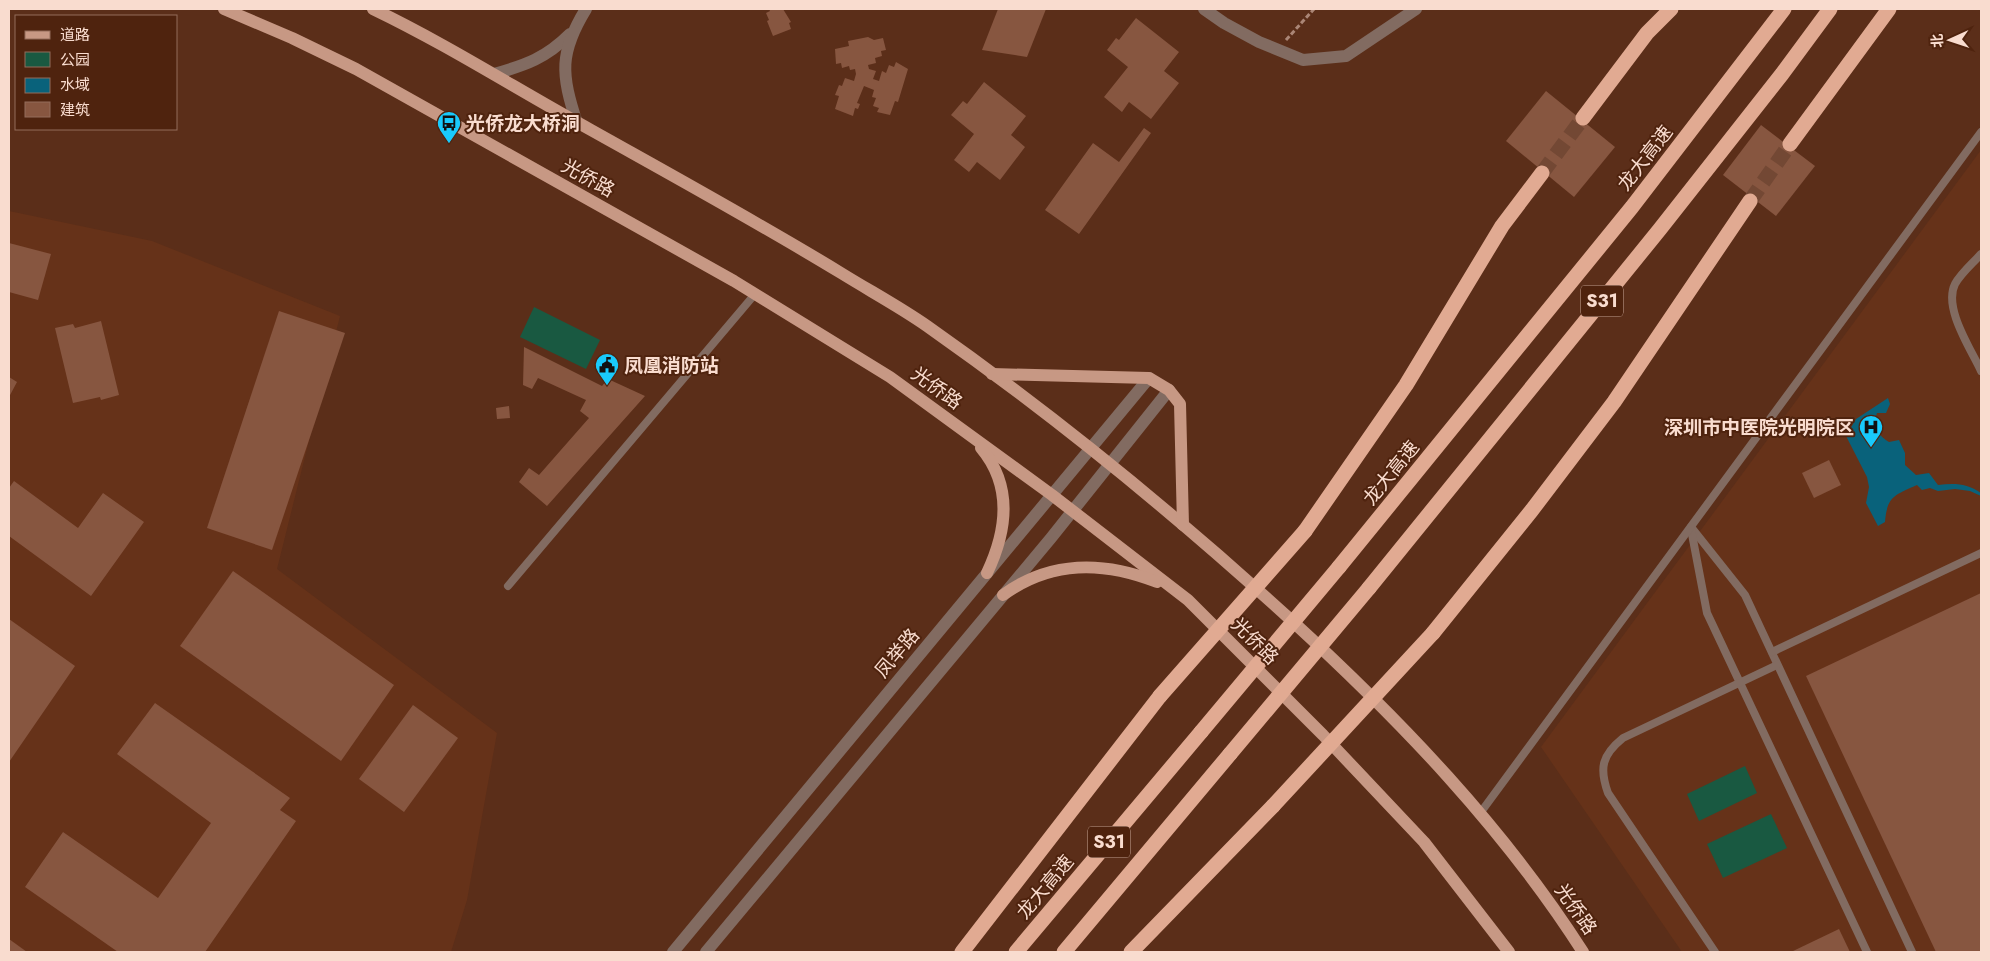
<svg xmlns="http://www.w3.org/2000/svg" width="1990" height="961" viewBox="0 0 1990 961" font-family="Jost,'Noto Sans SC',sans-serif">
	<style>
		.built { fill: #663219 }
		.green { fill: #195941 }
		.water { fill: #09627b }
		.building { fill: #875640 }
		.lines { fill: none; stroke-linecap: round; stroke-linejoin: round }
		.motorway-tunnel { stroke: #734834; stroke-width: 15; stroke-dasharray: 15 8; stroke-linecap: butt }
		.path { stroke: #ab8676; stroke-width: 3; stroke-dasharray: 5 2.5; stroke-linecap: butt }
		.service { stroke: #826b61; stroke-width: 8 }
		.tertiary { stroke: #826b61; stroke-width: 12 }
		.primary { stroke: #c79884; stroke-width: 12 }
		.motorway { stroke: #e1aa92; stroke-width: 15 }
		.motorway-bridge { stroke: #e1aa92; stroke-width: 15 }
		.labels { text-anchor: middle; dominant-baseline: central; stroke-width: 4; stroke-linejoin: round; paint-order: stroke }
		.shield { fill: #4f230e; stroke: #c6a495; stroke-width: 1 }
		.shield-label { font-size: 18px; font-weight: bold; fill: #f9dccf }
		.poi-label { font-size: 19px; font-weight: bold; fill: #f9dccf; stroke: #4f230e; text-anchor: start }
		.street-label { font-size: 19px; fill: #f9dccf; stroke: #4f230e }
	</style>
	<rect width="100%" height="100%" fill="#5b2e19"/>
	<g class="built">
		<path d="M1981 150V952H1682L1541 747Z"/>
		<path d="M9 211 152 241 340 316 277 569 497 733 467 900 451 952H9Z"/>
	</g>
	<g class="green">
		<path d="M534 307 600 340 586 369 520 337Z"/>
		<path d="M1745 766 1757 793 1699 821 1687 794Z"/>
		<path d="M1771 814 1787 848 1723 878 1707 844Z"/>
	</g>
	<path class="water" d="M1888 398 1890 404 1886 413H1877C1872 427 1877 434 1889 442L1899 440 1905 453V465L1916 475 1929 473 1938 485C1954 483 1967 483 1981 493V496L1970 491 1955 489 1938 491 1930 488 1922 490 1917 485C1895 495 1887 496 1885 522L1878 526 1866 503 1869 487 1867 477 1846 436 1856 419Z"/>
	<g class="building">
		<path d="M769 9H783L791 22 789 23 791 29 773 36 767 21 769 20 766 13 770 11Z"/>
		<path d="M998 9H1046L1027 57 982 50Z"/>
		<path d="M1136 18 1179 52 1164 71 1179 83 1151 119 1129 102 1122 112 1104 97 1128 67 1107 50 1116 38 1119 40Z"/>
		<path d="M868 37 874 40 883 38 886 50 881 51 882 56 875 58 876 63 868 65 869 69 876 71 873 79 879 81 882 71 886 73 889 65 894 67 896 62 908 69 898 102 895 101 890 115 877 112 879 108 873 106 876 98 872 97 874 90 864 86 857 103 860 104 858 109 855 108 853 116 835 109 839 96 835 95 839 85 842 86 845 78 854 81 856 74 855 69 850 70 849 66 842 68 841 63 836 64 835 49 849 46 848 41Z"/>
		<path d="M984 82 1026 116 1011 135 1025 147 1000 180 977 162 969 172 954 160 974 134 951 115 963 101 967 104Z"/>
		<path d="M1546 91 1615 147 1574 197 1506 141Z"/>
		<path d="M1761 125 1815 166 1776 216 1723 175Z"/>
		<path d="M1144 128 1151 133 1079 234 1045 210 1093 143 1119 162Z"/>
		<path d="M9 243 51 254 38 300 9 292Z"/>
		<path d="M279 311 345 333 272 550 207 528Z"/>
		<path d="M101 321 119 395 101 400 100 397 73 403 55 328 73 324 75 328Z"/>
		<path d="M524 347 602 386 608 379 645 396 547 506 519 482 529 468 539 475 589 418 580 411 586 400 538 378 532 389 523 385Z"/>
		<path d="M9 377 17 382 9 397Z"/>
		<path d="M509 406 510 418 497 419 496 408Z"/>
		<path d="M1829 460 1841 485 1814 498 1802 473Z"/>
		<path d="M14 481 78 528 103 493 144 522 91 596 9 536V488Z"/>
		<path d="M233 571 394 685 341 761 180 646Z"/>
		<path d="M1981 593V952H1936L1806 676Z"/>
		<path d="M9 619 75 666 9 762Z"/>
		<path d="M155 703 290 798 280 810 296 821 205 952H118L25 887 63 832 158 898 211 823 117 754Z"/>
		<path d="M413 705 458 738 404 812 359 779Z"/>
		<path d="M1839 929 1850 952H1791Z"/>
		<path d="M9 939 27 952H9Z"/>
	</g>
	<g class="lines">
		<g class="motorway-tunnel">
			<path d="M1542 173 1583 118"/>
			<path d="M1750 201 1790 144"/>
		</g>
		<path class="path" d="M1286 40 1314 9"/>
		<g class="service">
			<path d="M1981 254C1973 263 1961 273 1955 284 1943 308 1971 349 1981 371"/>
			<path d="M1691 527 1745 595 1912 952"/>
			<path d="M1691 529 1707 613 1867 952"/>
			<path d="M508 586 755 294"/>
			<path d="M1772 652 1981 553"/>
			<path d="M1481 812 1981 132"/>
			<path d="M1715 952 1608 793C1599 768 1602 755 1623 738L1777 665"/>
		</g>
		<g class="tertiary">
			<path d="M1204 9 1224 23 1259 42 1303 60 1346 56 1416 9"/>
			<path d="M494 74C526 65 546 58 570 34"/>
			<path d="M577 123C561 74 559 53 586 9"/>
			<path d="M673 952 1149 378"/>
			<path d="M706 952 1051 538 1169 390"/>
		</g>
		<g class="primary">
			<path d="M224 9 292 38 356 69 734 281 890 377 1052 495 1188 600 1323 735 1424 842 1509 952"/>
			<path d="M373 9C448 45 518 90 591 130 675 177 759 223 841 273 870 291 900 307 927 326 1055 416 1176 515 1291 620 1400 720 1503 827 1583 952"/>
			<path d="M992 374 1149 378 1169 390 1180 404 1183 525"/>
			<path d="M981 448C1013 486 1007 531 987 573"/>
			<path d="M1003 595C1051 560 1103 561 1157 582"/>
		</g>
		<g class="motorway">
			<path d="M1583 118 1647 33 1671 9"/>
			<path d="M1790 144 1889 9"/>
			<path d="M1305 531 1406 385 1502 226 1542 173"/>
			<path d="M1339 567 1632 207 1784 9"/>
			<path d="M1369 588 1660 229 1782 74 1830 9"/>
			<path d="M1433 633 1532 510 1614 402 1750 201"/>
			<path d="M962 952 1160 696"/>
			<path d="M1016 952 1201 732"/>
			<path d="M1064 952 1230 754"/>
			<path d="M1131 952 1273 806"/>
		</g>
		<g class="motorway-bridge">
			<path d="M1160 696 1305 531"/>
			<path d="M1201 732 1339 567"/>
			<path d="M1230 754 1369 588"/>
			<path d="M1273 806 1433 633"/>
		</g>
	</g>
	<defs>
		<g id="bus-pin" transform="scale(1.25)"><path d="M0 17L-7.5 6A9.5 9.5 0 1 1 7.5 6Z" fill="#19cafc" stroke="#4f230e"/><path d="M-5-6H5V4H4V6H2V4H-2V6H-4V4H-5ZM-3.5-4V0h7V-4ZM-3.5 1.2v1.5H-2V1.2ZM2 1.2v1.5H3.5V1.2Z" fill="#111"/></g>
		<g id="civic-pin" transform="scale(1.25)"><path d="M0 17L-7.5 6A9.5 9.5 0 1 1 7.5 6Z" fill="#19cafc" stroke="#4f230e"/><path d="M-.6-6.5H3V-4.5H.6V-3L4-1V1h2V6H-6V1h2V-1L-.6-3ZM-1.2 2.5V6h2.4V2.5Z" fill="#111"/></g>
		<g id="hospital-pin" transform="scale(1.25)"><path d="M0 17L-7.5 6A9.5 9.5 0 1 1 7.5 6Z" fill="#19cafc" stroke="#4f230e"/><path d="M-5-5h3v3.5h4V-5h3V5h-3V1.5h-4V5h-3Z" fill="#111"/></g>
	</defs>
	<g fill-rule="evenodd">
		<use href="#bus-pin" x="449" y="123"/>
		<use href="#civic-pin" x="607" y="365"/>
		<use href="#hospital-pin" x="1871" y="427"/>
	</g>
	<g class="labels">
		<g class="shield">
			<rect x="1581" y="285.5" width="42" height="31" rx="4"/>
			<rect x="1088" y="826.5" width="42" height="31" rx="4"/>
		</g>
		<g class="shield-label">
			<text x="1602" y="301">S31</text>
			<text x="1109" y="842">S31</text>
		</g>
		<g class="poi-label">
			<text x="466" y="123">光侨龙大桥洞</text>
			<text x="624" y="365">凤凰消防站</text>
			<text x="1854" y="427" text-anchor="end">深圳市中医院光明院区</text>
		</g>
		<g class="street-label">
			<text transform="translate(1645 158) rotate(-52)">龙大高速</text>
			<text transform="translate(588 178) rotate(29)">光侨路</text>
			<text transform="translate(937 388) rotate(36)">光侨路</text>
			<text transform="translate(1391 473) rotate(-51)">龙大高速</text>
			<text transform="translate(1255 641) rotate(45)">光侨路</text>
			<text transform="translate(897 653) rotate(-50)">凤举路</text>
			<text transform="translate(1045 887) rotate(-50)">龙大高速</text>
			<text transform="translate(1576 909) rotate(55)">光侨路</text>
		</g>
	</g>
	<rect width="1990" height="961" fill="none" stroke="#f9dccf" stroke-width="20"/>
	<rect x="15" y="15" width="162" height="115" fill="#4f230e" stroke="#936d5b"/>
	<rect x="25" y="31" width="25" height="8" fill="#c79884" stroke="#936d5b"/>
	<text x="60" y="40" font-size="15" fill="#f9dccf">道路</text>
	<rect x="25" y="52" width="25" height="15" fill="#195941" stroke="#936d5b"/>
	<text x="60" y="65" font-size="15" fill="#f9dccf">公园</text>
	<rect x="25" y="78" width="25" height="15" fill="#09627b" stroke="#936d5b"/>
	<text x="60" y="90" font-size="15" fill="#f9dccf">水域</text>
	<rect x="25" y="102" width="25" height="15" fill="#875640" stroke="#936d5b"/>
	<text x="60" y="115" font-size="15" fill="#f9dccf">建筑</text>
	<g transform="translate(1950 40) rotate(267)" stroke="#4f230e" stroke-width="4" paint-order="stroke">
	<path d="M0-4L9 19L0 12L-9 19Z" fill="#f9dccf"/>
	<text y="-8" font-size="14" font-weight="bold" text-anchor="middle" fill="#f9dccf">北</text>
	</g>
</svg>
